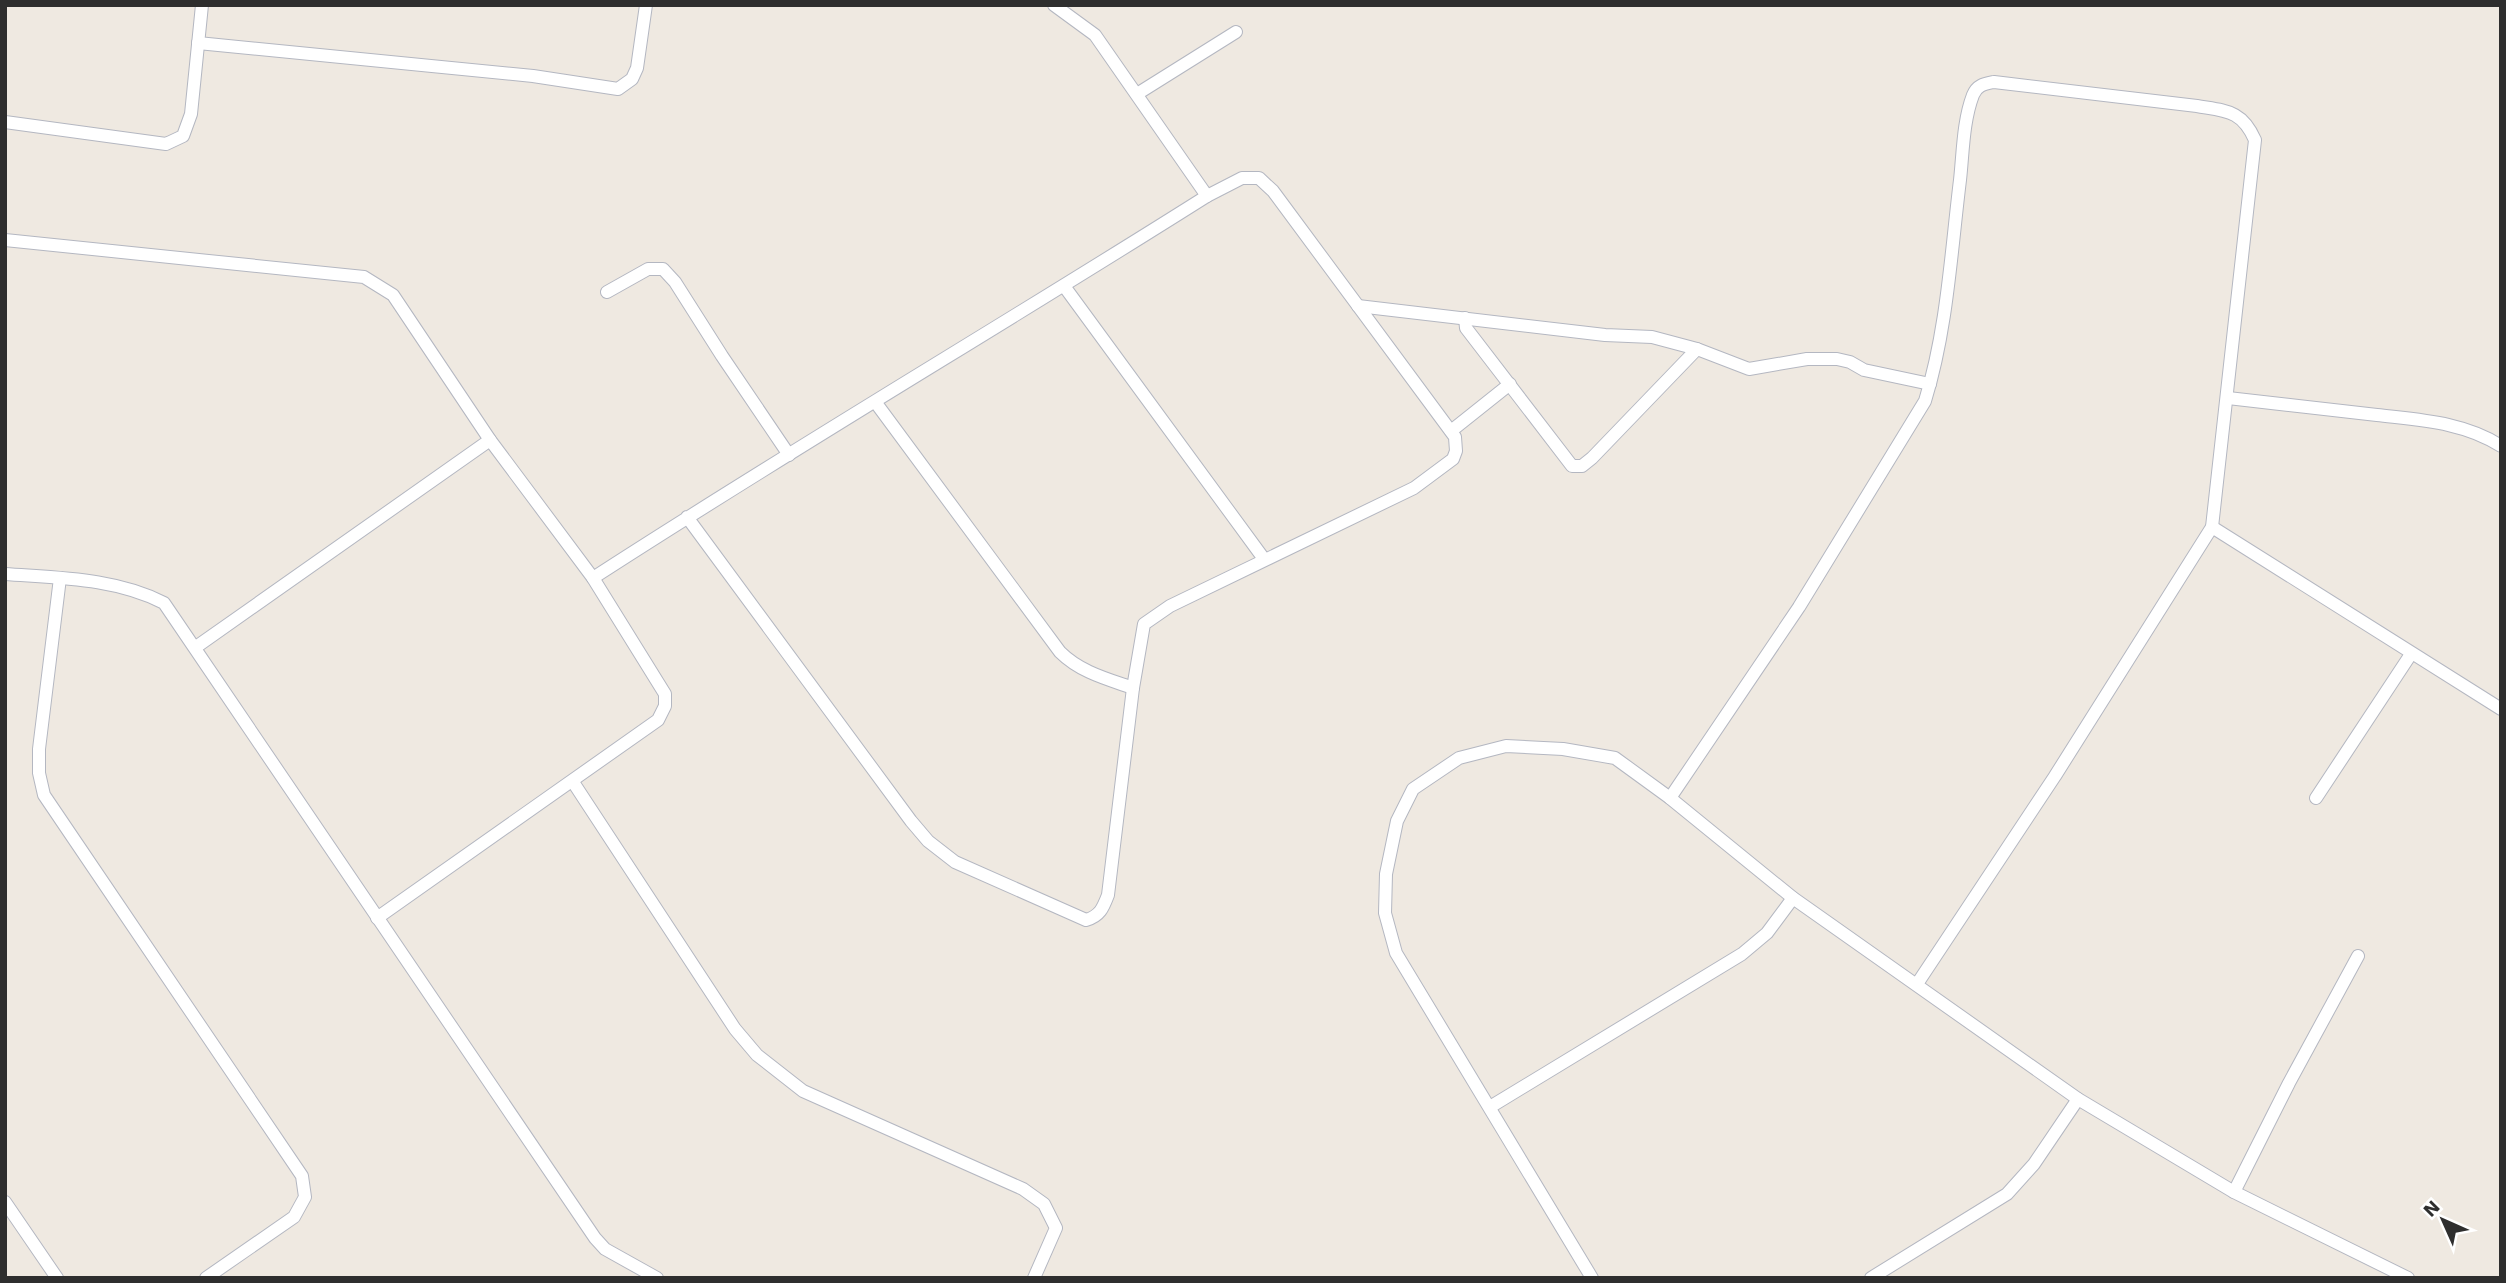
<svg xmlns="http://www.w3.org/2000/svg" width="2506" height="1283" viewBox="0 0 2506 1283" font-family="'Work Sans',sans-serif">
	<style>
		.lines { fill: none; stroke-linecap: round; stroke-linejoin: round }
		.minor-casing { stroke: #b4b7c1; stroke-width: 14 }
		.minor { stroke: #fff; stroke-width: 12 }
	</style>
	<rect width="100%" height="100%" fill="#efe9e1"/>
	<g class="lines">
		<g class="minor-casing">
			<g id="minor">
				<path d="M1054 5 1095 35 1207 196"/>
				<path d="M198 43 533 76 618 89 632 79 637 68 646 5"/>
				<path d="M1137 94 1236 32"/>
				<path d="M5 122 166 144 183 136 191 114 202 5"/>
				<path d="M5 240 364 277 393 295 490 440 593 578 665 694V706L658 720 377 918"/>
				<path d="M1064 286 1264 559"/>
				<path d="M607 292 648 269H663L675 282 722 356 789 455"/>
				<path d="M1358 306 1605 335 1652 337 1697 349"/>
				<path d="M1465 318 1466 328 1572 466H1582L1592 458 1697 349 1749 369 1807 359H1837L1850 362 1864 370 1930 384"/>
				<path d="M2228 398C2278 404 2327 409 2377 415 2419 420 2464 422 2501 446"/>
				<path d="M876 403 1060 652C1080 672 1107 679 1133 688"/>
				<path d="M1451 431 1510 384"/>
				<path d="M2212 527 2501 709"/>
				<path d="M5 574C58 578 116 578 164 603L595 1238 605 1249 657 1278"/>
				<path d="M60 578 39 749V773L44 795 302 1176 305 1197 294 1217 206 1278"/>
				<path d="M593 578C795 447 1003 325 1207 196L1242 178H1259L1273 191 1455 437 1456 451 1453 459 1414 488 1170 606 1144 624 1133 688 1108 895C1103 908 1100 916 1086 920L955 862 928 841 911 821 687 517"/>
				<path d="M196 647 490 440"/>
				<path d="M573 782 735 1029 757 1055 803 1091 1023 1189 1044 1204 1056 1228 1034 1278"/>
				<path d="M1670 798 1799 607 1925 401C1947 330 1951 253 1960 180 1963 153 1963 121 1973 95 1977 85 1984 84 1994 82L2197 106C2226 111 2242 110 2255 140L2212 527 2055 776 1917 984"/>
				<path d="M2316 798 2411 654"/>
				<path d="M1490 1107 1742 954 1767 933 1793 898"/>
				<path d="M2234 1192 2289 1083 2358 956"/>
				<path d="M5 1202 57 1278"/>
				<path d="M1592 1278 1396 953 1385 913 1386 874 1397 821 1413 789 1459 758 1506 746 1563 749 1615 758 1670 798 1793 898 2078 1099 2234 1192 2408 1278"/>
				<path d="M1871 1278 2007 1194 2034 1164 2078 1099"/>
			</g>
		</g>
		<use href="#minor" class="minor"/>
	</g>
	<rect width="2506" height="1283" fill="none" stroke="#2e2e2e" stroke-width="14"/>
	<g transform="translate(2443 1220) rotate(315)" stroke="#ffffff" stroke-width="5" paint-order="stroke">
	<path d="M0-5L12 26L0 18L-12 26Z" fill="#2e2e2e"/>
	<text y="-10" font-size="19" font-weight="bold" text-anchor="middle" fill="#2e2e2e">N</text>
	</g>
</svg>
